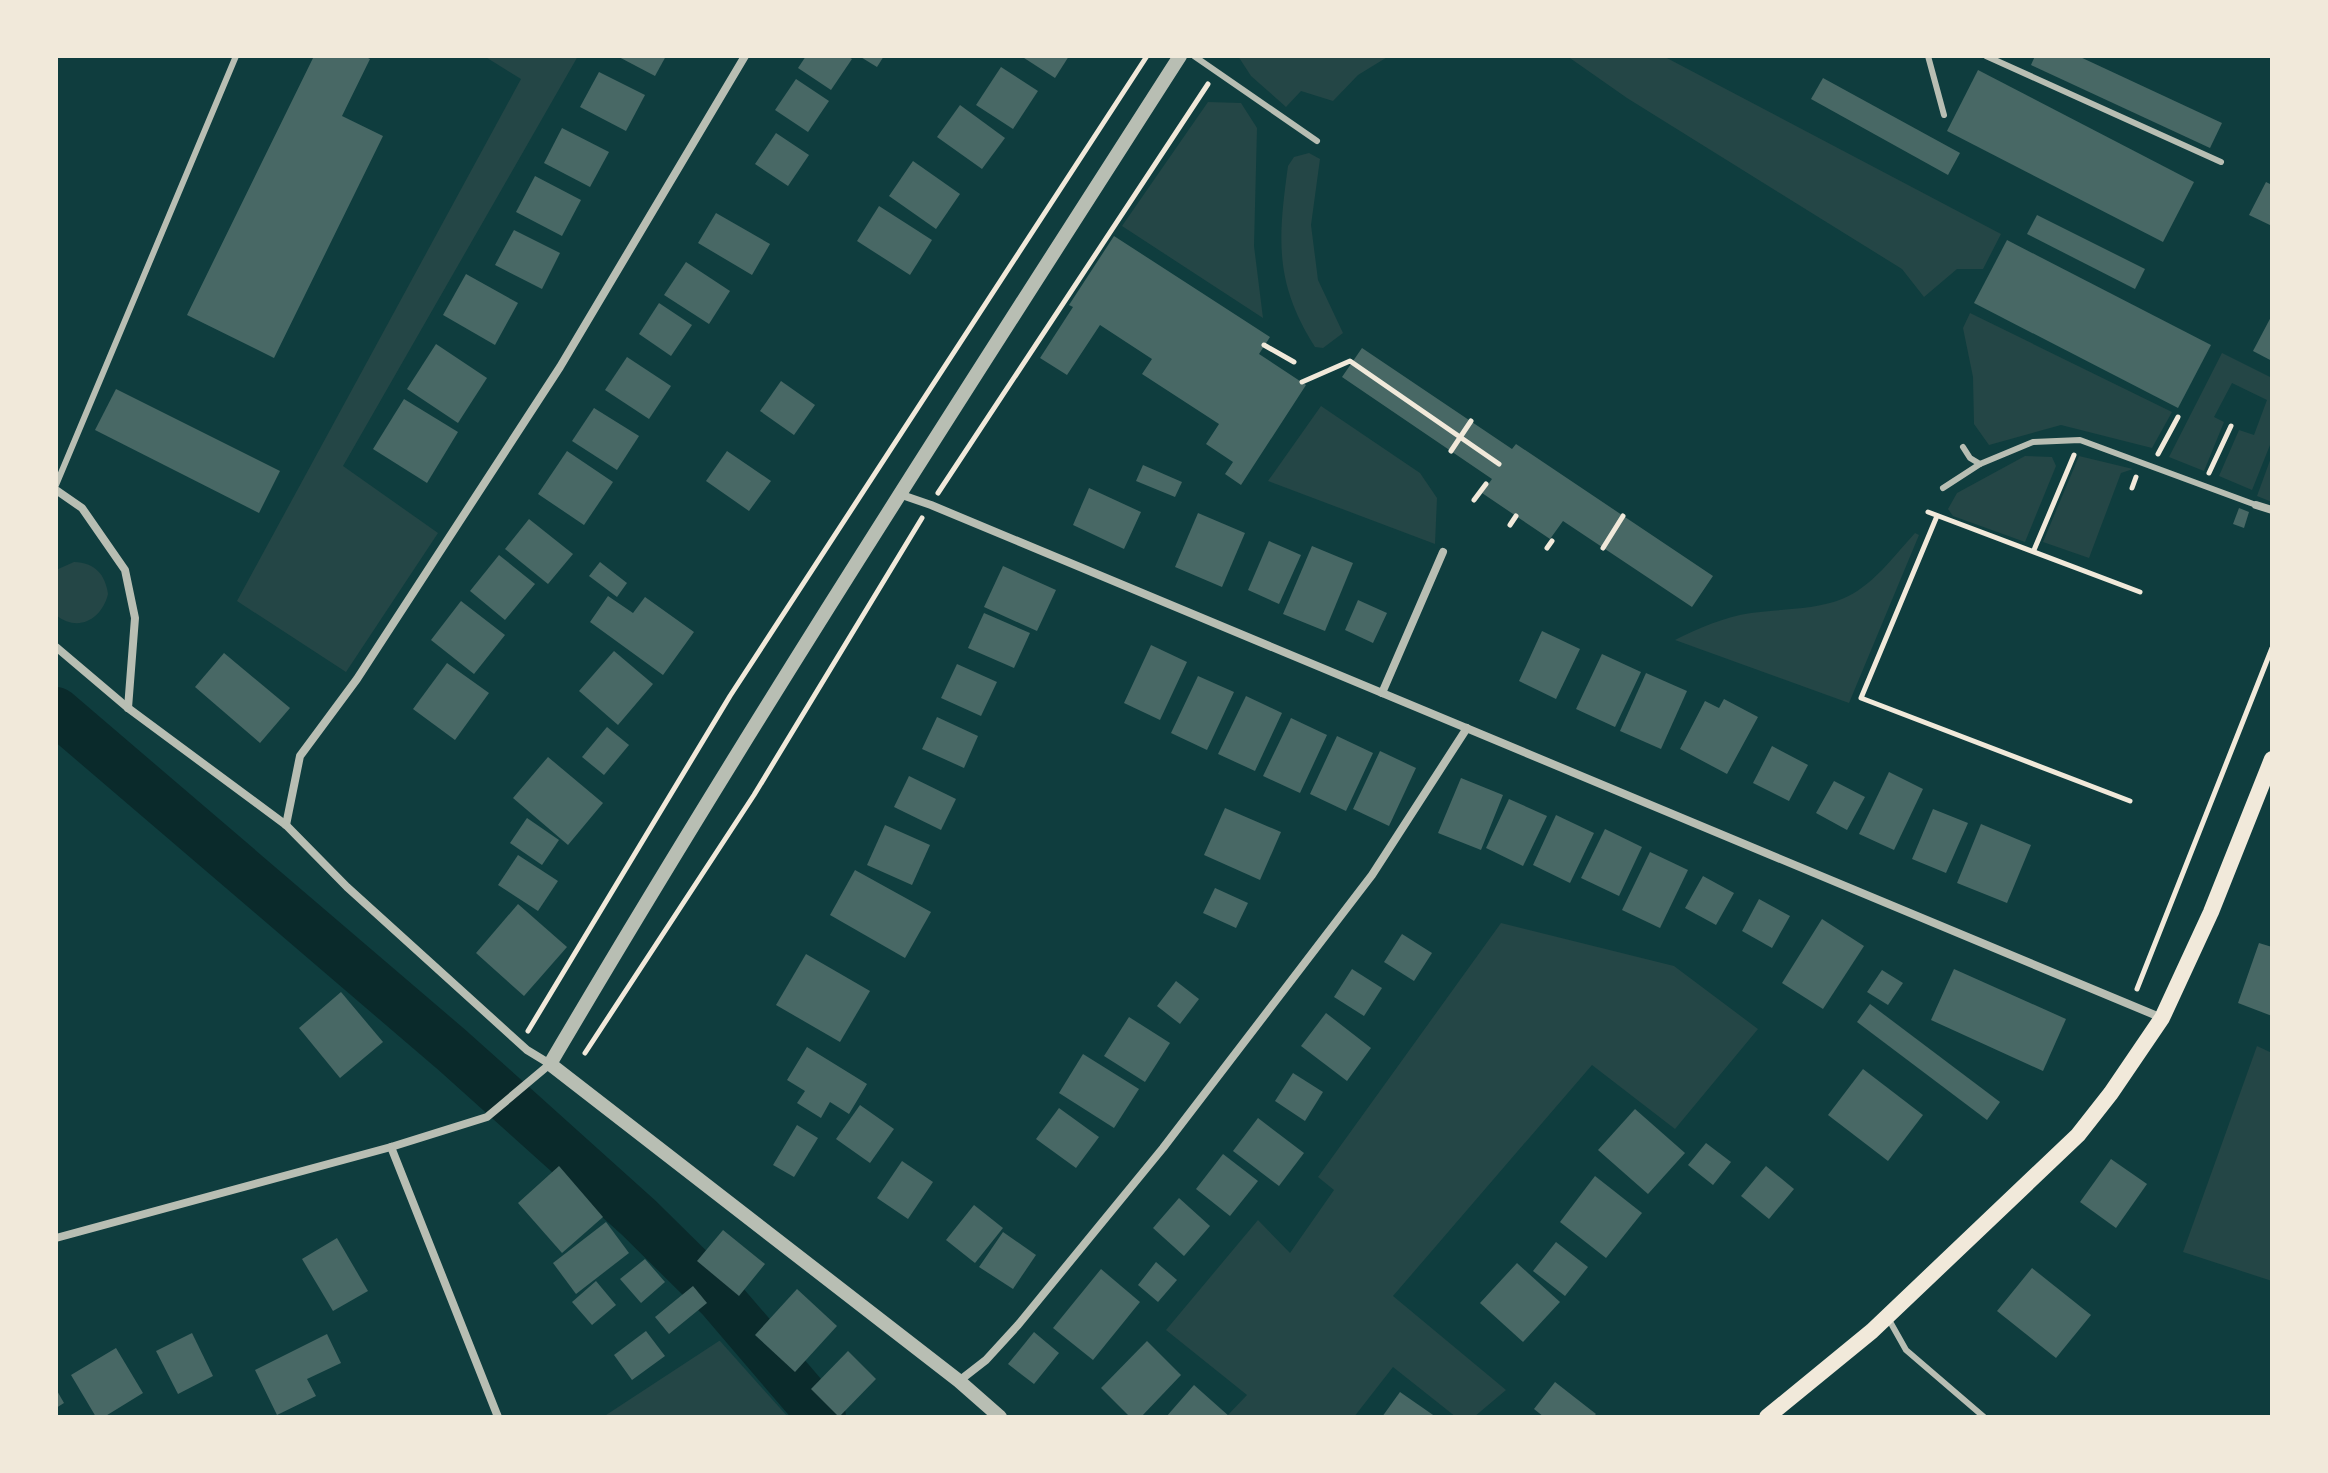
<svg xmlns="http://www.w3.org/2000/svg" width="2328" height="1473" viewBox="0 0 2328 1473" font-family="Quicksand,sans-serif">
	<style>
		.green { fill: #244646 }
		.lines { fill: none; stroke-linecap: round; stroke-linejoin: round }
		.river { stroke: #0a2a2b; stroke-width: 48 }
		.building { fill: #486865 }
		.path { stroke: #f1e9da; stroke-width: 5 }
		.service { stroke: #b8beb3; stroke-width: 6 }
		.minor { stroke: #b8beb3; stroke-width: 8 }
		.tertiary { stroke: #b8beb3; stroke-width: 14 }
		.secondary { stroke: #f1e9da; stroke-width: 16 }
	</style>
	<rect width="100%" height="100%" fill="#0f3d3e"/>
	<g class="green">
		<path d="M484 56H578L343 466 438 533 346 672 237 601 521 79Z"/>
		<path d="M1238 56H1389L1358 75 1333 101 1301 91 1286 107 1251 76Z"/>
		<path d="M1567 56H1663L2001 234 1983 269H1957L1924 297 1902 269 1627 98Z"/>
		<path d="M1208 102 1241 103 1257 128 1254 246 1263 318 1122 226Z"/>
		<path d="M1309 153 1320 159 1311 225 1318 280 1343 333 1323 348 1315 347C1274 282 1278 239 1288 166L1294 157Z"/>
		<path d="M1970 313 2172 412 2152 448 2061 425 1989 445 1974 424 1973 377 1963 328Z"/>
		<path d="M2222 353 2272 378V440L2252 490 2219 476 2239 430 2254 435 2267 400 2232 383 2214 417 2224 422 2204 471 2169 457Z"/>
		<path d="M1321 406 1420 473 1437 498 1435 544 1268 481Z"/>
		<path d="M2272 455V502L2257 496Z"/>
		<path d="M2025 456 2052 457 2056 466 2025 542 1953 516 1948 509 1957 493Z"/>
		<path d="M2079 456 2133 469 2121 473 2089 558 2043 542Z"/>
		<path d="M1915 533 1919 535 1849 703 1675 640C1699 628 1724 617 1751 613 1780 609 1814 610 1842 599 1872 587 1894 556 1915 533Z"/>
		<path d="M74 562C95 563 105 574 108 594 102 619 78 633 56 615V570Z"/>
		<path d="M1501 923 1674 966 1758 1029 1675 1129 1592 1065 1393 1296 1506 1390 1474 1417H1456L1393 1367 1354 1417H1226L1247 1395 1166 1330 1258 1220 1290 1253 1334 1190 1318 1177Z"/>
		<path d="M2257 1046 2272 1053V1281L2183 1252Z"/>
		<path d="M720 1341 788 1417H603L719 1341Z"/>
	</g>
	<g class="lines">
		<path class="river" d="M56 711 452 1050 639 1218 720 1298 822 1417"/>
	</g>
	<g class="building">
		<path d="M314 56H364L370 59 342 116 383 136 274 358 187 315Z"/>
		<path d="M617 56H666L655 76Z"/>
		<path d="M806 56H847L852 59 831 90 798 68Z"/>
		<path d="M859 56H884L877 67Z"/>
		<path d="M1021 56H1069L1055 78Z"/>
		<path d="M2035 56H2078L2222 123 2210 148 2031 65Z"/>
		<path d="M1001 67 1038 91 1013 129 976 105Z"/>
		<path d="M1978 70 2194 182 2163 242 1947 131Z"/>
		<path d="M599 72 645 95 626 131 580 107Z"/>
		<path d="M1823 78 1960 153 1948 175 1811 99Z"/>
		<path d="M796 79 829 101 808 132 775 110Z"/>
		<path d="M960 105 1005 138 982 169 937 137Z"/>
		<path d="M562 128 609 152 590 187 544 163Z"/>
		<path d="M776 133 809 155 788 186 755 164Z"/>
		<path d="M913 161 960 194 936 229 889 196Z"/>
		<path d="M535 176 581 200 562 236 516 212Z"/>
		<path d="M2266 182 2272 185V226L2249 215Z"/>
		<path d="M879 206 932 240 910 275 857 241Z"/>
		<path d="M716 213 770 244 752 275 698 243Z"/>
		<path d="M2037 215 2145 269 2135 289 2027 234Z"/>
		<path d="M514 230 560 253 542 289 495 265Z"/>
		<path d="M1114 236 1270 337 1259 354 1306 385 1241 485 1225 474 1233 462 1206 444 1219 424 1142 374 1152 359 1100 325 1067 375 1040 358 1073 307 1069 305Z"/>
		<path d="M2007 240 2211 345 2178 408 1974 303Z"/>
		<path d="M686 262 730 291 709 324 664 295Z"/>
		<path d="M466 274 518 303 495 345 443 315Z"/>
		<path d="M659 303 692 325 671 356 639 334Z"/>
		<path d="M2272 315V361L2253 351Z"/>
		<path d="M436 344 487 378 458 423 407 389Z"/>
		<path d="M1362 348 1512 449 1516 444 1713 576 1692 607 1563 521 1550 539 1482 493 1492 479 1342 377Z"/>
		<path d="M627 357 671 386 649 419 605 390Z"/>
		<path d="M781 381 815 405 794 435 760 411Z"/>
		<path d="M116 389 280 471 259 513 95 430Z"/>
		<path d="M404 399 458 432 427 483 373 449Z"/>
		<path d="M594 408 639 436 617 470 572 441Z"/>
		<path d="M567 451 613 482 584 525 538 494Z"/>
		<path d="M727 451 771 481 749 511 706 481Z"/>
		<path d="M1143 465 1182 482 1175 497 1136 481Z"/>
		<path d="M1089 488 1141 512 1124 549 1073 525Z"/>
		<path d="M2239 508 2249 512 2244 528 2233 524Z"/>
		<path d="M1198 513 1245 533 1222 587 1175 567Z"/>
		<path d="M529 519 573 554 548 584 505 549Z"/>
		<path d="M1269 541 1301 555 1279 604 1248 590Z"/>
		<path d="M1312 546 1353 563 1325 631 1283 614Z"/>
		<path d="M499 555 535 584 505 620 470 591Z"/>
		<path d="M600 562 627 583 617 597 589 576Z"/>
		<path d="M1003 566 1056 590 1037 631 984 607Z"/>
		<path d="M608 596 633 613 645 597 694 632 663 675 590 622Z"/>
		<path d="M1358 600 1387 613 1373 643 1345 630Z"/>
		<path d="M461 601 505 635 474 674 431 640Z"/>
		<path d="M984 613 1030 633 1014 668 968 648Z"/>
		<path d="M1542 631 1580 649 1556 699 1519 681Z"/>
		<path d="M1151 645 1187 662 1160 720 1124 703Z"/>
		<path d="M614 651 653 684 618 725 579 691Z"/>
		<path d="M224 653 290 708 260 743 195 687Z"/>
		<path d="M1602 654 1641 672 1615 727 1576 709Z"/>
		<path d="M447 663 489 693 455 740 413 709Z"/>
		<path d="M957 664 997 682 981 716 941 698Z"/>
		<path d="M1646 673 1687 691 1661 749 1620 731Z"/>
		<path d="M1198 676 1234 692 1207 750 1171 733Z"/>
		<path d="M1246 696 1282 713 1255 771 1218 754Z"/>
		<path d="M1724 699 1758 717 1727 774 1680 749 1705 701 1719 708Z"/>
		<path d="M937 717 978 736 964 768 922 749Z"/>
		<path d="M1291 718 1327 735 1300 793 1263 776Z"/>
		<path d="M607 727 629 745 604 775 582 757Z"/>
		<path d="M1337 736 1373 753 1346 811 1310 794Z"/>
		<path d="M1772 746 1808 765 1789 801 1753 783Z"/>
		<path d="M1380 751 1416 768 1389 826 1353 809Z"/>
		<path d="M548 757 603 803 568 845 513 798Z"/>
		<path d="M1889 772 1923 789 1894 850 1859 834Z"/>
		<path d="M909 776 956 799 941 830 894 807Z"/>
		<path d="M1461 778 1503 795 1481 850 1438 833Z"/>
		<path d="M1834 781 1865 797 1847 830 1816 813Z"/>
		<path d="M1509 799 1547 816 1523 866 1486 848Z"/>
		<path d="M1225 808 1281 832 1260 880 1204 855Z"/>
		<path d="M1933 809 1968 823 1946 873 1912 859Z"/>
		<path d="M1556 815 1594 833 1570 883 1533 865Z"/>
		<path d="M527 818 559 840 542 865 510 843Z"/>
		<path d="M1981 824 2031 845 2007 903 1957 883Z"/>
		<path d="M885 825 930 845 912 885 867 865Z"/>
		<path d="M1605 829 1642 847 1619 896 1581 878Z"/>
		<path d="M1650 852 1688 870 1660 928 1622 910Z"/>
		<path d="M518 855 558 881 538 911 498 885Z"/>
		<path d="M855 870 931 912 905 958 830 915Z"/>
		<path d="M1703 876 1734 893 1716 925 1685 908Z"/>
		<path d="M1215 888 1248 903 1236 928 1203 913Z"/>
		<path d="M1759 899 1790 916 1772 948 1742 931Z"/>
		<path d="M518 904 567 947 524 996 476 953Z"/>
		<path d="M1822 919 1864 946 1823 1009 1782 983Z"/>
		<path d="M1402 934 1432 953 1414 981 1384 962Z"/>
		<path d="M2259 943 2272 947V1016L2238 1003Z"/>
		<path d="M806 954 870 991 840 1042 776 1005Z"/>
		<path d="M1352 969 1382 988 1364 1016 1334 997Z"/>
		<path d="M1954 969 2066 1019 2043 1071 1931 1020Z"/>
		<path d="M1882 970 1903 983 1888 1005 1867 992Z"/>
		<path d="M1176 981 1199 999 1180 1024 1157 1006Z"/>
		<path d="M341 992 383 1042 340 1078 299 1028Z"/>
		<path d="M1870 1004 2000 1102 1987 1120 1857 1022Z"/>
		<path d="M1326 1013 1371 1048 1347 1081 1301 1046Z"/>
		<path d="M1129 1017 1170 1043 1145 1082 1104 1056Z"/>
		<path d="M807 1047 867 1084 849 1114 830 1102 821 1118 797 1103 805 1091 787 1080Z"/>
		<path d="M1083 1054 1139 1089 1114 1128 1059 1093Z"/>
		<path d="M1863 1069 1923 1115 1888 1161 1828 1115Z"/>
		<path d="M1293 1073 1323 1092 1305 1121 1275 1101Z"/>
		<path d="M860 1105 894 1129 870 1163 836 1139Z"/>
		<path d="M1059 1108 1099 1137 1076 1168 1036 1139Z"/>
		<path d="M1635 1109 1685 1153 1648 1194 1598 1150Z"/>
		<path d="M1258 1118 1304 1153 1279 1186 1233 1151Z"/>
		<path d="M797 1125 818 1138 794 1177 773 1165Z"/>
		<path d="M1706 1143 1731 1162 1713 1185 1688 1165Z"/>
		<path d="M1223 1154 1258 1181 1230 1216 1196 1189Z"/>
		<path d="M2111 1159 2147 1184 2116 1228 2080 1202Z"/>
		<path d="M902 1161 933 1182 908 1219 877 1198Z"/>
		<path d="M559 1166 603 1217 562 1253 518 1203Z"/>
		<path d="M1766 1166 1794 1189 1769 1219 1741 1196Z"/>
		<path d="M1595 1176 1642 1213 1606 1258 1560 1222Z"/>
		<path d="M1179 1198 1210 1226 1184 1256 1153 1228Z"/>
		<path d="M974 1205 1003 1228 975 1263 946 1240Z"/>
		<path d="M606 1222 629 1253 576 1294 553 1263Z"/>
		<path d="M723 1230 765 1264 739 1296 697 1261Z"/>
		<path d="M1003 1232 1036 1255 1013 1289 979 1267Z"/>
		<path d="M337 1238 368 1291 333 1311 302 1259Z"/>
		<path d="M1556 1242 1588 1267 1565 1296 1533 1271Z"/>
		<path d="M645 1259 665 1282 641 1303 620 1279Z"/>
		<path d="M1156 1262 1177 1280 1158 1302 1138 1285Z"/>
		<path d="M1517 1263 1560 1302 1523 1342 1480 1303Z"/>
		<path d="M2032 1268 2091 1315 2056 1358 1997 1311Z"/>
		<path d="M1101 1269 1140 1302 1093 1360 1053 1328Z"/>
		<path d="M596 1281 616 1305 592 1325 572 1302Z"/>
		<path d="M693 1286 707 1303 669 1334 655 1317Z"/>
		<path d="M797 1289 837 1326 795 1372 755 1335Z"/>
		<path d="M646 1331 665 1356 632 1380 614 1355Z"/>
		<path d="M1034 1332 1059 1353 1034 1384 1008 1364Z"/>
		<path d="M192 1333 213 1376 178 1394 156 1351Z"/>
		<path d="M327 1334 341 1363 307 1379 316 1396 277 1415 255 1370Z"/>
		<path d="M1147 1341 1181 1375 1141 1417H1130L1101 1388Z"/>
		<path d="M116 1348 143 1393 104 1417H96L71 1375Z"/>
		<path d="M848 1351 876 1379 839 1417 811 1389Z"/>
		<path d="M1555 1382 1596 1414 1593 1417H1544L1534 1409Z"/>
		<path d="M1194 1385 1230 1417H1166Z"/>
		<path d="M56 1389 64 1403 56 1408Z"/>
		<path d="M1400 1392 1436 1417H1382Z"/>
	</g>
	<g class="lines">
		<g class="path">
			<path d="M1264 345 1294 362"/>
			<path d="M1302 382 1350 361 1499 464"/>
			<path d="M1451 451 1471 421"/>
			<path d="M2158 454 2178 417"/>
			<path d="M2209 473 2231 426"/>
			<path d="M2132 488 2136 477"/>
			<path d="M938 493 1208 84"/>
			<path d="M1474 500 1486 484"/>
			<path d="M1928 512 2140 592"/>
			<path d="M1937 516 1861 698 2130 801"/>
			<path d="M1510 525 1516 516"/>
			<path d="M1547 548 1552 541"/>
			<path d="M1603 548 1623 516"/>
			<path d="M2034 550 2074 455"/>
			<path d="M2137 989 2272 648"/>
			<path d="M528 1031 730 696 1147 56"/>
			<path d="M585 1053 754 795 922 518"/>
		</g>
		<g class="service">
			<path d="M1194 56 1317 141"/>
			<path d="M1928 56 1944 115"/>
			<path d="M1986 56 2221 162"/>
			<path d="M1963 447 1970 458 1980 464 2033 442 2080 440 2256 505"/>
			<path d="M56 485 236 56"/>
			<path d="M1943 488 1980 464"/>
			<path d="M1888 1318 1906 1350 1984 1417"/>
		</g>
		<g class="minor">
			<path d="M56 490 82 508 125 570 135 618 128 708"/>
			<path d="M899 494 931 505 2162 1018"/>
			<path d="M2256 505 2272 510"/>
			<path d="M56 647 128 708 286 825 347 887 527 1050 550 1064 487 1117 391 1147 56 1238"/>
			<path d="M1382 693 1443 552"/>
			<path d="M286 825 300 756 357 679 560 367 745 56"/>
			<path d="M391 1147 498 1417"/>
			<path d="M959 1381 986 1360 1018 1325 1163 1148 1372 875 1467 728"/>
		</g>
		<path class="tertiary" d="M1000 1417 959 1381 550 1064C751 722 966 390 1180 56"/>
		<path class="secondary" d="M1767 1417 1872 1331 2078 1135 2111 1093 2162 1018 2211 912 2272 759"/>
	</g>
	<rect width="2328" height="1473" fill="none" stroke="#f1e9da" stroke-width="116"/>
</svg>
